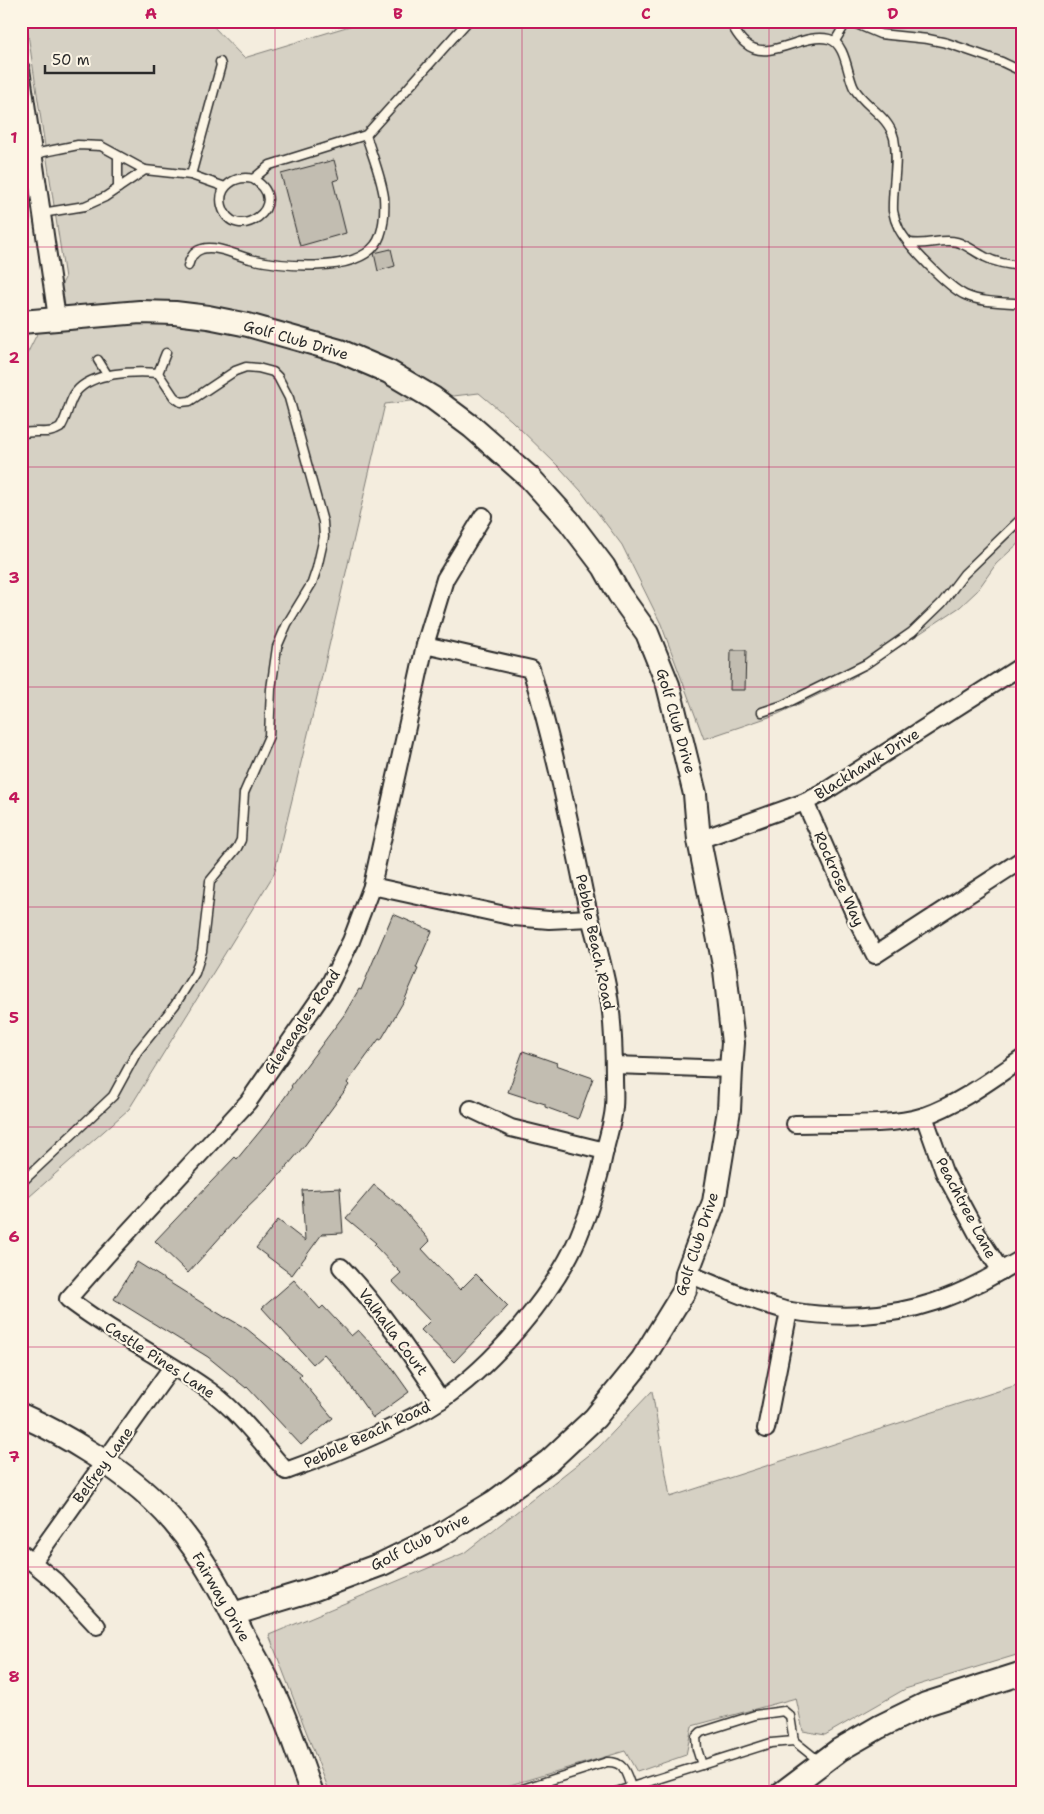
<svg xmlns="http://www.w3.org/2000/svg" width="1044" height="1814" viewBox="0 0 1044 1814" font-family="'Shantell Sans',sans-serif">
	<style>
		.green { fill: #d6d1c4; stroke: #807e78 }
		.building { fill: #c2bdb1; stroke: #2b2b2b }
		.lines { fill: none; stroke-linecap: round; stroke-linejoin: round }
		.lane-casing { stroke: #2b2b2b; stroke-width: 11 }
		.street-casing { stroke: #2b2b2b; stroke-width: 20 }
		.secondary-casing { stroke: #2b2b2b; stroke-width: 26 }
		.lane { stroke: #fcf5e5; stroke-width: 8 }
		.street { stroke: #fcf5e5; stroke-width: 16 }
		.secondary { stroke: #fcf5e5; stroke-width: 22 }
		.grid { fill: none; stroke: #c2185b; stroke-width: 1; stroke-opacity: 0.55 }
		.labels { text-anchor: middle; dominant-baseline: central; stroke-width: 4.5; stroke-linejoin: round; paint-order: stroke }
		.street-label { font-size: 15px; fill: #2b2b2b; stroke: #fcf5e5 }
		.neatline { fill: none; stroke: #c2185b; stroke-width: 2 }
		.grid-label { font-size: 16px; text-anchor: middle; font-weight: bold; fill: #c2185b }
	</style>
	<rect width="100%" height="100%" fill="#f4edde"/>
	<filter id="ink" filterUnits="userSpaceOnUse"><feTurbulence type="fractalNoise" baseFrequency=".02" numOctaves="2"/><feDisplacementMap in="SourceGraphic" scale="10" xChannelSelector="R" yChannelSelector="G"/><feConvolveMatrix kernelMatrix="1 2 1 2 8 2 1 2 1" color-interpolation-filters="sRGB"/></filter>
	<g filter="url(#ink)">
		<g class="green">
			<path d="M26 21 210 23 244 58 366 21H1023V539L996 564 977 591 960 607 849 680 778 714 704 739 661 624 622 545 581 491 561 469 511 420 479 393 385 404 323 672 274 874 129 1109 21 1204V366L65 278Z"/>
			<path d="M1023 1383V1653L905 1689 825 1735 803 1731 796 1698 692 1726 686 1755 637 1772 625 1751 483 1793H330L269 1635 464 1553 598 1448 652 1391 670 1497Z"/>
		</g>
		<g class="building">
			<path d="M334 160 339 179 333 181 346 233 300 246 281 174Z"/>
			<path d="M391 249 395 266 378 271 374 253Z"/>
			<path d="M731 650H746L745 690H730Z"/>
			<path d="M393 914 432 931 416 968 418 969 405 999 381 1040 379 1039 347 1083 349 1085 305 1145 271 1185 241 1214 188 1273 155 1241 210 1183 235 1157 237 1159 266 1124 292 1087 291 1086 344 1015 359 989 361 990Z"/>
			<path d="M523 1051 557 1063 556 1065 593 1078 578 1119 545 1107V1104L508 1092Z"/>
			<path d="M374 1185 401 1207 430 1241 422 1249 460 1290 476 1274 508 1306 454 1362 421 1330 430 1321 392 1281 401 1273 374 1245 376 1243 346 1218Z"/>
			<path d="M340 1188 343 1233 322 1234 292 1275 256 1248 278 1220 305 1241 302 1190Z"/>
			<path d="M137 1262 226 1318V1317L247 1329 302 1374 299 1377 333 1418 301 1445 247 1387 246 1388 208 1357 114 1299Z"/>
			<path d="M294 1280 320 1309 323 1306 351 1336 358 1330 387 1361 409 1392 373 1418 344 1377 324 1354 313 1364 262 1308Z"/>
		</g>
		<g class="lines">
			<g class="lane-casing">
				<g id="lane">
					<path d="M729 21C734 28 738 38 745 43 768 64 801 32 829 39 846 43 847 75 854 88 865 107 888 115 894 138 899 162 892 187 893 211 894 217 896 223 899 229 908 246 948 287 965 295 983 303 1004 302 1023 304"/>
					<path d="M849 21 880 34 928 39 947 43 1002 62 1023 72"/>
					<path d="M835 41 847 21"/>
					<path d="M34 154 78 145 101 146 145 170 105 197 85 206 42 213"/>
					<path d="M145 170 191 175 225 187"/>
					<path d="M191 175 221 65 220 62"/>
					<path d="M253 179C296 204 233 247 222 206 217 186 236 175 253 179L270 165 366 135 468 21"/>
					<path d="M118 188V156"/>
					<path d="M910 243C926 246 942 238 957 242 967 245 975 252 985 257 996 263 1010 265 1023 266"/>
					<path d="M188 266C190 258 194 251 202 249 216 245 236 255 250 259 281 266 353 274 375 245 384 234 385 211 384 197 381 176 372 155 366 135"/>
					<path d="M98 360 108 376"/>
					<path d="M158 373 166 353"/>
					<path d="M21 434C34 429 48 436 60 428 68 417 68 402 76 392 92 372 134 371 158 373"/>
					<path d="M762 712 783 705 866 664 912 632 942 603 964 574 1023 517"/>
					<path d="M21 1183 113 1096 137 1052 175 1005 195 973 202 951 210 881 237 848 241 840 244 793 269 736 271 689 277 647 287 624 312 583 317 568 324 537 323 522 289 398 278 377 273 372 258 368 246 367 235 371 190 401 181 402 174 397 158 373"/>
					<path d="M702 1765 697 1749 696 1737 701 1732 755 1715 784 1711 790 1716 794 1741"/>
					<path d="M510 1793 607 1762C624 1761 626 1773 631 1787"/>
					<path d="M613 1793 771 1743 794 1741 819 1761"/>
				</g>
			</g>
			<g class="street-casing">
				<g id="street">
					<path d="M21 69 57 318"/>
					<path d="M425 645 531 669C553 742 569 817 584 892 591 925 602 957 608 991 613 1019 614 1049 614 1078 614 1088 615 1098 614 1107 613 1120 609 1133 606 1145 600 1177 591 1208 578 1238 553 1295 492 1366 441 1400 397 1429 336 1453 286 1471 262 1444 239 1412 210 1391 164 1358 113 1334 68 1299L106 1256 248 1102 329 985 351 941 372 886 425 645 445 579 483 516"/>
					<path d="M805 802 856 918 875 955 1023 859"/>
					<path d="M699 840 805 802 821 794 1023 665"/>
					<path d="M372 886 514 917 549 920 590 918"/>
					<path d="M614 1065 731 1069"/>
					<path d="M471 1109 511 1128 605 1151"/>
					<path d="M924 1116 944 1172 979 1237 1001 1271"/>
					<path d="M795 1124C832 1123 890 1127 924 1116 959 1104 992 1079 1023 1058"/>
					<path d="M341 1267C379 1307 410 1353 441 1400"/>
					<path d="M687 1273C713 1284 738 1295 765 1304 773 1306 782 1310 791 1311 837 1319 889 1317 934 1302 966 1292 994 1275 1023 1258"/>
					<path d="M766 1429 789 1311"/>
					<path d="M21 1553 55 1581 97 1626"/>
					<path d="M33 1562 172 1367"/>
				</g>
			</g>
			<g class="secondary-casing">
				<g id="secondary">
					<path d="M21 322 140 312 175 313 208 317 248 325 340 351 389 372 433 398 472 427 530 478 569 521 604 567 619 594 647 633 668 685 695 794 699 840 725 970 733 1043 731 1069 729 1110 714 1202 687 1273 685 1290 642 1360 595 1418 549 1461 494 1502 435 1538 382 1564 315 1589 233 1614"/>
					<path d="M21 1415C64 1434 121 1469 154 1501 193 1538 219 1586 242 1633 251 1650 261 1666 269 1683 287 1718 298 1756 312 1793"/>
					<path d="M782 1793 839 1750 879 1727 926 1704 1023 1673"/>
				</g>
			</g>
			<use href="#lane" class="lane"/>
			<use href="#street" class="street"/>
			<use href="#secondary" class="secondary"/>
		</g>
	</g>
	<path class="grid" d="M275 21V1793M522 21V1793M769 21V1793M21 247H1023M21 467H1023M21 687H1023M21 907H1023M21 1127H1023M21 1347H1023M21 1567H1023"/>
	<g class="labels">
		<g class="street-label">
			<text transform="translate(296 340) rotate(16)">Golf Club Drive</text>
			<text transform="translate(676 721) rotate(74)">Golf Club Drive</text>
			<text transform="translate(867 764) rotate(-32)">Blackhawk Drive</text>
			<text transform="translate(839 879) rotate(66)">Rockrose Way</text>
			<text transform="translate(595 942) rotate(78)">Pebble Beach Road</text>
			<text transform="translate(302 1022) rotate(-56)">Gleneagles Road</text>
			<text transform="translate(966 1208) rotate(62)">Peachtree Lane</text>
			<text transform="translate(697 1244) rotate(-72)">Golf Club Drive</text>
			<text transform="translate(393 1332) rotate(53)">Valhalla Court</text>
			<text transform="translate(160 1360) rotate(33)">Castle Pines Lane</text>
			<text transform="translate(367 1435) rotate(-25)">Pebble Beach Road</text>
			<text transform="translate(103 1465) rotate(-54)">Belfrey Lane</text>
			<text transform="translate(420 1542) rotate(-27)">Golf Club Drive</text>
			<text transform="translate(221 1597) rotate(60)">Fairway Drive</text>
		</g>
	</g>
	<rect width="1044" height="1814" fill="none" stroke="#fcf5e5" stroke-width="55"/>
	<path d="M45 65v8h109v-8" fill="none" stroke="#2b2b2b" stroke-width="2.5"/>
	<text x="52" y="65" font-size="15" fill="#2b2b2b" stroke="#fcf5e5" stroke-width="4" paint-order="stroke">50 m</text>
	<rect x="28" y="28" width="988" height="1758" class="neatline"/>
	<g class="grid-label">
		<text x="151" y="19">A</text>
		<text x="398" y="19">B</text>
		<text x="646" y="19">C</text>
		<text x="893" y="19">D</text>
		<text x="14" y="143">1</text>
		<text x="14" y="363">2</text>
		<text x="14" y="583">3</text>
		<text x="14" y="803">4</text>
		<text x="14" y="1023">5</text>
		<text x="14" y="1242">6</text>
		<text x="14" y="1462">7</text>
		<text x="14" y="1682">8</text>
	</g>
</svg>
